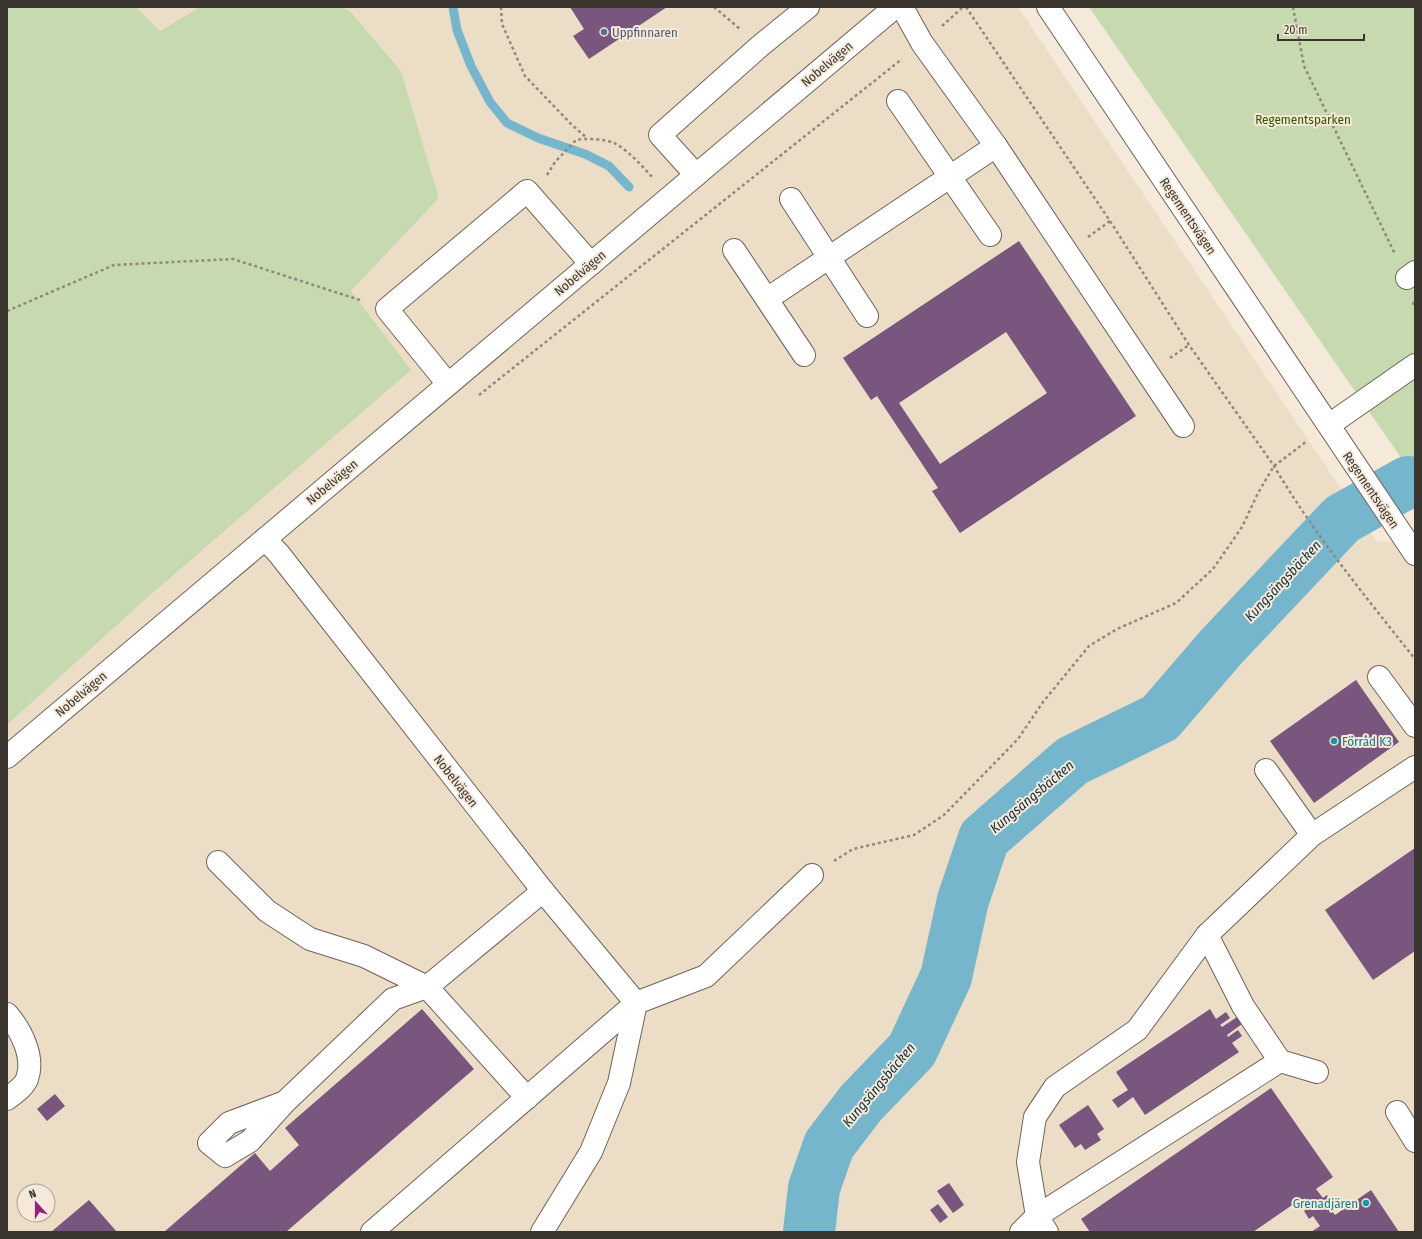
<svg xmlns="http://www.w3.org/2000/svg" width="1422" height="1239" viewBox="0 0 1422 1239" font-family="'Fira Sans Condensed',sans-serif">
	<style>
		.built { fill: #ecddc7; fill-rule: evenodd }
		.green { fill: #c7d9ae }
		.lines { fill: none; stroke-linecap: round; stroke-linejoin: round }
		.stream { stroke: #75b6cc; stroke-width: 9 }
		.river { stroke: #75b6cc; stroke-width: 52 }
		.building { fill: #78567d; fill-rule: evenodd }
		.minor-casing { stroke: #6e6457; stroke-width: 24 }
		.path { stroke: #90887e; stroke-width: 2.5; stroke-dasharray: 3 3; stroke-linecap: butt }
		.minor { stroke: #fff; stroke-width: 22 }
		.service-dot { fill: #5c6f8a; stroke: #f5e9da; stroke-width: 1.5 }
		.culture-dot { fill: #0f9aa8; stroke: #f5e9da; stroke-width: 1.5 }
		.labels { text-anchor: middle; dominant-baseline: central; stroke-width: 4; stroke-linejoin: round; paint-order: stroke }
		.service-label { font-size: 13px; fill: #4e5e75; stroke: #f5e9da; text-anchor: start }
		.street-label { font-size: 13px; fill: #3a352f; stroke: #f5e9da }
		.park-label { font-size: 13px; fill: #3b5300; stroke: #f5e9da }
		.culture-label { font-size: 13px; fill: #0d838f; stroke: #f5e9da; text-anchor: start }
		.water-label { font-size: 14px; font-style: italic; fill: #0e2e38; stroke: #f5e9da }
	</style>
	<rect width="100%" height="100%" fill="#f5e9da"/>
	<g class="built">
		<path d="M136 7H200L160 31Z"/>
		<path d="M342 7H1018L1376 541 1415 543V1232H7V725L149 596 351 291 439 198 401 71 350 11ZM24 1191H48V1215H24Z"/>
	</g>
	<g class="green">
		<path d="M7 7H136L160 31 200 7H342L350 11 401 71 439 198 351 291 411 370 149 596 7 725Z"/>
		<path d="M1089 7H1415V478Z"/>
	</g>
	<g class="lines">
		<path class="stream" d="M453 7 457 30 471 66 490 102 507 123 538 138 585 154 609 166 629 187"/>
		<path class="river" d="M809 1232 814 1188 829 1145 861 1103 912 1050 946 977 963 900 984 838 1072 761 1160 718 1222 646 1342 519 1408 482 1415 483"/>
	</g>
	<g class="building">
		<path d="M570 7H667L589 59 573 36 584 29Z"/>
		<path d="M1019 241 1136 416 960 533 932 491 938 488 877 396 871 400 843 358ZM1006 332 1047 393 940 464 899 403Z"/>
		<path d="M1356 680 1399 742 1314 803 1270 741Z"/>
		<path d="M1415 848V951L1373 980 1325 910Z"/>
		<path d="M422 1009 474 1069 286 1232H164L255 1153 270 1171 299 1145 285 1128Z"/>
		<path d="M1210 1009 1216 1019 1226 1012 1230 1018 1220 1025 1222 1027 1237 1017 1242 1024 1227 1035 1228 1037 1238 1030 1242 1036 1232 1043 1239 1052 1145 1115 1133 1097 1118 1108 1112 1100 1128 1090 1116 1072Z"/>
		<path d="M1271 1088 1333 1177 1316 1189 1323 1198 1327 1195 1332 1203 1328 1206 1335 1215 1371 1190 1399 1232H1311L1320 1226 1313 1216 1309 1219 1304 1211 1308 1208 1301 1199 1253 1232H1090L1081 1219Z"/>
		<path d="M55 1094 65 1106 47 1121 37 1109Z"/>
		<path d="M1088 1105 1104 1129 1097 1134 1101 1140 1085 1150 1081 1144 1075 1148 1059 1125Z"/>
		<path d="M949 1183 964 1205 953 1213 937 1191Z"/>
		<path d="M89 1200 117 1232H51Z"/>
		<path d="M938 1204 948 1217 940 1223 930 1210Z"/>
	</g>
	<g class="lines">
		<g class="minor-casing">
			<g id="minor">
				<path d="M902 7 922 43 996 146 1183 426"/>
				<path d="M1048 7 1415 554"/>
				<path d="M898 101 990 235"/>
				<path d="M696 175 660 135 760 46 808 7"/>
				<path d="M791 199 867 316"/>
				<path d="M734 250 804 355"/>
				<path d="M1407 278 1415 272"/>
				<path d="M767 299 996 146"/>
				<path d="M448 384 387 309 527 191 591 264"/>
				<path d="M1329 425 1415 365"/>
				<path d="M265 539 279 554 543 891 636 1003 372 1232"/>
				<path d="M1379 677 1415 726"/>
				<path d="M7 757 895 7"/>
				<path d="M1266 770 1312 835"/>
				<path d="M218 862 267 911 310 939 364 956 427 987"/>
				<path d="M1207 935 1243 1006 1280 1061 1317 1072"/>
				<path d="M7 1014C21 1030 35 1057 27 1079 24 1087 13 1094 7 1099"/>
				<path d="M527 1098 427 987 543 891"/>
				<path d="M285 1102 250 1141 225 1156 209 1143 229 1123 285 1102 393 999 427 987"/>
				<path d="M1397 1112 1415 1141"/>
				<path d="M542 1232 591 1152 619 1083 636 1003 706 976 812 875"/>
				<path d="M1021 1232 1037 1216 1280 1061"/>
				<path d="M1047 1232 1037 1216 1028 1162 1035 1117 1055 1087 1137 1030 1207 935 1312 835 1415 767"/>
			</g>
		</g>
		<g class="path">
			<path d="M501 7 502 24 525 76 572 125 587 138"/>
			<path d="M714 7 740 29"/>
			<path d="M966 7 1110 221 1189 345 1274 466C1314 534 1365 596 1415 659"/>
			<path d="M1293 7 1304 66 1395 254"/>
			<path d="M942 26 963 7"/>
			<path d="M547 175 555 162 576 140C586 138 608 139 616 144 630 152 643 167 653 178"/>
			<path d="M1088 237 1110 221"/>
			<path d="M1413 302 1415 308"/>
			<path d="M7 311 114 265 233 259 363 301"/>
			<path d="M1170 358 1189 345"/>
			<path d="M479 395 902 59"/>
			<path d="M834 861 853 849 914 835 944 815 1018 739 1043 702 1089 646 1117 629 1176 603 1213 569 1242 527 1258 493 1274 466 1307 441"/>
		</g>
		<use href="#minor" class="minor"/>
	</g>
	<circle class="service-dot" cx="604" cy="32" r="4"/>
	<g class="culture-dot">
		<circle cx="1334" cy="741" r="4"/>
		<circle cx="1366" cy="1203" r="4"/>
	</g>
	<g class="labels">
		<g class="service-label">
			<text x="612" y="32">Uppfinnaren</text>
		</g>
		<g class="street-label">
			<text transform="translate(827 64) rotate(-40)">Nobelvägen</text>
			<text transform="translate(1188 216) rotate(56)">Regementsvägen</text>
			<text transform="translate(580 273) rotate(-40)">Nobelvägen</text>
			<text transform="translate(332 482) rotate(-40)">Nobelvägen</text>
			<text transform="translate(1371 490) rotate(56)">Regementsvägen</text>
			<text transform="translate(81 694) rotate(-40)">Nobelvägen</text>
			<text transform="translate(456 781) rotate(52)">Nobelvägen</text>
		</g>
		<g class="park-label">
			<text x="1303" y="119">Regementsparken</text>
		</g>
		<g class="culture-label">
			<text x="1342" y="741">Förråd K3</text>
			<text x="1358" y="1203" text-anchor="end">Grenadjären</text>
		</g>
		<g class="water-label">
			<text transform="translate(1283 581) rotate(-47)">Kungsängsbäcken</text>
			<text transform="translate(1032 797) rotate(-40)">Kungsängsbäcken</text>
			<text transform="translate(879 1085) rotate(-50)">Kungsängsbäcken</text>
		</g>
	</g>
	<rect width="1422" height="1239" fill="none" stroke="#3a352f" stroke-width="16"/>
	<g transform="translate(36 1203) rotate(339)"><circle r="19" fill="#f5e9da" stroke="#aaa196"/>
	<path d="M0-3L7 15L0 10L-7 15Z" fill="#952281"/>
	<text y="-6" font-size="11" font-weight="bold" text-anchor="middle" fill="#3a352f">N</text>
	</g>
	<path d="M1278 34v6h86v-6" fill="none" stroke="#3a352f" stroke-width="2"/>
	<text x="1284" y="34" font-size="12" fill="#3a352f" stroke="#f5e9da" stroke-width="3" paint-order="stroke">20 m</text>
</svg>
